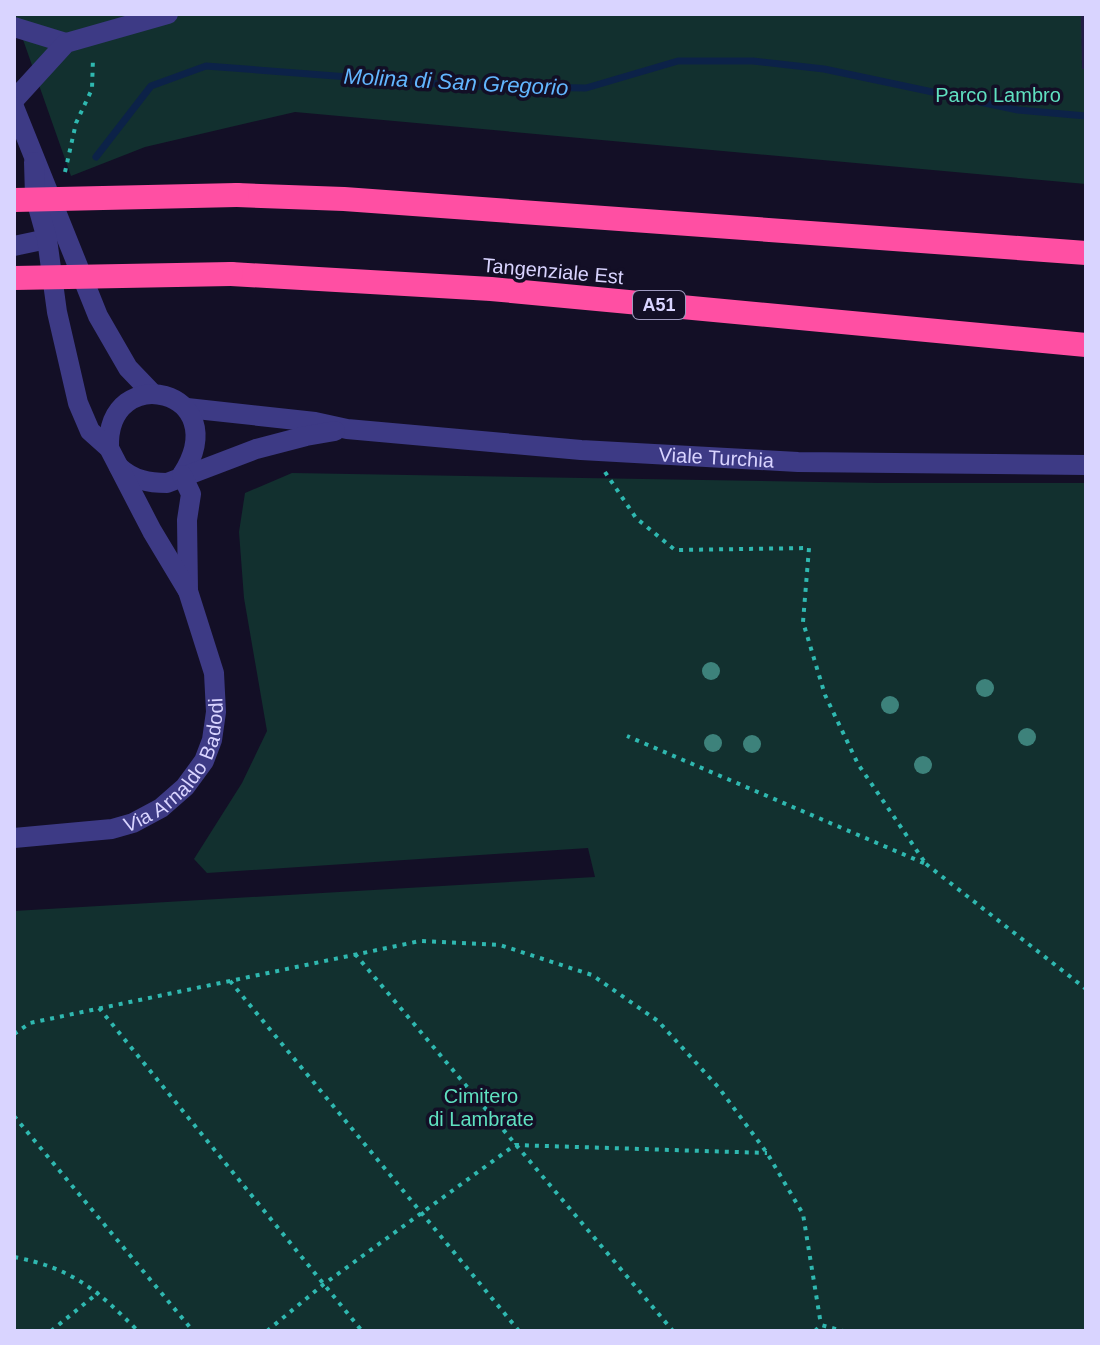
<svg xmlns="http://www.w3.org/2000/svg" width="1100" height="1345" viewBox="0 0 1100 1345" font-family="Arial,sans-serif">
	<style>
		.green { fill: #12302f }
		.lines { fill: none; stroke-linecap: round; stroke-linejoin: round }
		.stream { stroke: #0c2248; stroke-width: 7 }
		.building { fill: #241b47; filter: url(#shadow) }
		.path { stroke: #2fb8b0; stroke-width: 4; stroke-dasharray: 4 6; stroke-linecap: butt }
		.street { stroke: #3d3a85; stroke-width: 20 }
		.highway { stroke: #ff4fa3; stroke-width: 24 }
		.highway-bridge { stroke: #ff4fa3; stroke-width: 24 }
		.tree { fill: #3d827b }
		.labels { text-anchor: middle; dominant-baseline: central; stroke-width: 7; stroke-linejoin: round; paint-order: stroke }
		.shield { fill: #130f26; stroke: #9e99be; stroke-width: 2 }
		.shield-label { font-size: 18px; font-weight: bold; fill: #d9d4ff }
		.park-label { font-size: 20px; fill: #5fe0c0; stroke: #130f26 }
		.street-label { font-size: 20px; fill: #d9d4ff; stroke: #130f26 }
		.water-label { font-size: 22px; font-style: italic; fill: #62b6ff; stroke: #130f26 }
	</style>
	<defs>
		<filter id="shadow"><feDropShadow dx="9" dy="5" stdDeviation="0" flood-color="#0009"/></filter>
	</defs>
	<rect width="100%" height="100%" fill="#130f26"/>
	<g class="green">
		<path d="M14 14H1086V184L295 112 145 147 71 176Z"/>
		<path d="M292 473 879 483H1086V1331H14V911L595 877 588 848 207 873 194 859 242 783 267 731 244 598 239 532 245 493Z"/>
	</g>
	<g class="lines">
		<path class="stream" d="M96 157 151 86 206 66 466 86 586 88 678 61H753L824 69 1018 110 1086 116"/>
	</g>
	<path class="building" d="M1081 14H1086V69H1082Z"/>
	<g class="lines">
		<g class="path">
			<path d="M65 172 76 123 92 89 93 58"/>
			<path d="M605 472 636 518 675 550 809 548 803 622 825 695 858 764 926 864 627 736"/>
			<path d="M926 864 1086 989"/>
			<path d="M355 954 673 1331"/>
			<path d="M230 981 519 1331"/>
			<path d="M99 1008 362 1331"/>
			<path d="M14 1034 30 1023 420 941 500 945 592 975 658 1021 719 1088 767 1153 803 1214 821 1325"/>
			<path d="M14 1116 193 1331"/>
			<path d="M14 1257C72 1268 97 1290 138 1331"/>
			<path d="M51 1331 99 1292"/>
			<path d="M267 1331 324 1284 515 1145 767 1153"/>
			<path d="M815 1331 821 1325 843 1331"/>
		</g>
		<g class="street">
			<path d="M14 27 66 43"/>
			<path d="M14 100 66 43 168 14"/>
			<path d="M14 107 98 316 128 368 152 393"/>
			<path d="M14 246 47 239"/>
			<path id="s1" d="M187 408 315 422 347 429 581 450 798 462 1086 465"/>
			<path d="M109 448C106 359 237 389 182 475"/>
			<path d="M119 467C133 480 149 483 167 483L256 449 306 436 335 431"/>
			<path d="M182 475 191 494 187 520 188 591"/>
			<path id="s2" d="M14 838 112 829 133 823 161 808 185 787 204 761 212 740 216 712 214 673 188 591 152 531 109 448 90 431 78 403 57 312 47 239 35 196 34 162"/>
		</g>
		<g class="highway">
			<path d="M237 195 344 199 1086 253"/>
			<path d="M231 274 491 289 1086 345"/>
		</g>
		<g class="highway-bridge">
			<path d="M14 200 237 195"/>
			<path d="M14 278 231 274"/>
		</g>
	</g>
	<g class="tree">
		<circle cx="711" cy="671" r="9"/>
		<circle cx="985" cy="688" r="9"/>
		<circle cx="890" cy="705" r="9"/>
		<circle cx="1027" cy="737" r="9"/>
		<circle cx="713" cy="743" r="9"/>
		<circle cx="752" cy="744" r="9"/>
		<circle cx="923" cy="765" r="9"/>
	</g>
	<g class="labels">
		<rect class="shield" x="633" y="291" width="52" height="28" rx="6"/>
		<g class="shield-label">
			<text x="659" y="305">A51</text>
		</g>
		<g class="park-label">
			<text x="998" y="95">Parco Lambro</text>
			<text x="481" y="1096">Cimitero<tspan x="481" dy="23">di Lambrate</tspan></text>
		</g>
		<g class="street-label">
			<text transform="translate(553 271) rotate(5)">Tangenziale Est</text>
			<text stroke="none"><textPath href="#s1" startOffset="532">Viale Turchia</textPath></text>
			<text stroke="none"><textPath href="#s2" startOffset="196">Via Arnaldo Badodi</textPath></text>
		</g>
		<g class="water-label">
			<text transform="translate(456 82) rotate(3)">Molina di San Gregorio</text>
		</g>
	</g>
	<rect width="1100" height="1345" fill="none" stroke="#d9d4ff" stroke-width="32"/>
</svg>
